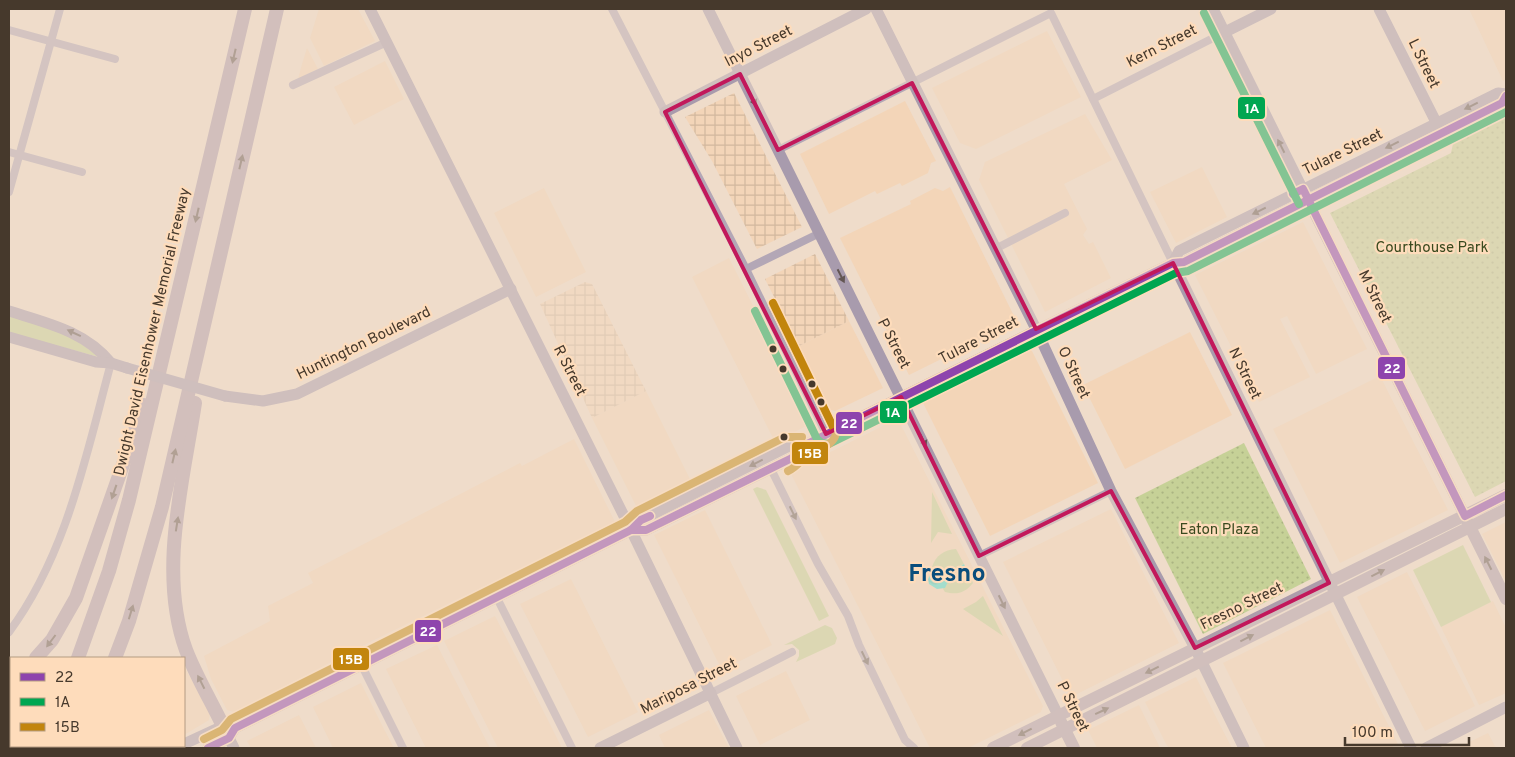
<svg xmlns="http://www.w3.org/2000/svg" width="1515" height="757" viewBox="0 0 1515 757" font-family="Overpass,sans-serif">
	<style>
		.built { fill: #f3d5b8 }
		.industrial { fill: url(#industrial-grid) }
		.grass { fill: #c6d197 }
		.park { fill: url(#park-dots) }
		.water { fill: url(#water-waves) }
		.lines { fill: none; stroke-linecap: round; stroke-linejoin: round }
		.street { stroke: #b3a7b6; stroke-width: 8 }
		.secondary { stroke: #a89bad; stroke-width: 11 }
		.primary { stroke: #ad9cab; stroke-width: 12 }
		.highway { stroke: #af9caa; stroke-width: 14 }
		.secondary-bridge { stroke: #a89bad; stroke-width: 11 }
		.bus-1-casing { stroke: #fedcbb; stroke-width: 11 }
		.bus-2-casing { stroke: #fedcbb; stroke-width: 11 }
		.bus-3-casing { stroke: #fedcbb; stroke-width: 11 }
		.bus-1 { stroke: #8e44ad; stroke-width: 8 }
		.bus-2 { stroke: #00a651; stroke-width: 8 }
		.bus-3 { stroke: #c2850d; stroke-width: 8 }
		.oneway { fill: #665752 }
		.oneway2 { fill: #635653 }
		.oneway3 { fill: #6c605c }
		.oneway4 { fill: #655752 }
		.marked { fill: none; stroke: #c2185b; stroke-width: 4; stroke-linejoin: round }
		.bus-dot { fill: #46392c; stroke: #fedcbb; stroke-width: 2 }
		.labels { text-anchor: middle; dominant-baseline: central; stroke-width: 4.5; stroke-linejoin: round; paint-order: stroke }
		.street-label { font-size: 15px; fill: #46392c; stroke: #fedcbb }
		.park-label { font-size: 15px; fill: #3a4a1f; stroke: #fedcbb }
		.town-label { font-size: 25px; font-weight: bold; fill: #0a4d7c; stroke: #fedcbb }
		.line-badge { stroke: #fedcbb; stroke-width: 2 }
		.badge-label { font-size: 14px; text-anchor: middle; font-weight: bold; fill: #fff }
	</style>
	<defs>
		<pattern id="industrial-grid" width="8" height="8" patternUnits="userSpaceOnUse" patternTransform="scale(1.25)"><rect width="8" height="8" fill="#f3d5b8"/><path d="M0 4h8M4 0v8" fill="none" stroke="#d2b89e"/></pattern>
		<pattern id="park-dots" width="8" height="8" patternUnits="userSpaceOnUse" patternTransform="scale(1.25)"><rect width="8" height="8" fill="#c6d197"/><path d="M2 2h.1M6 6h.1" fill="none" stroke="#abb482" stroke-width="1.8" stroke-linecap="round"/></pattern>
		<pattern id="water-waves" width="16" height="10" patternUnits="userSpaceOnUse" patternTransform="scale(1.25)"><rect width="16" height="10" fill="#4adecf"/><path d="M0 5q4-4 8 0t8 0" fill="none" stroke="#42bfb2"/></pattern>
	</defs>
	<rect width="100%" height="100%" fill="#efdcca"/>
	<g class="built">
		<path d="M319 9H358L375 41 324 66 310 38Z"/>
		<path d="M1469 9H1506V79L1503 81Z"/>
		<path d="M1047 31 1081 97 976 149 960 143 932 88Z"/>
		<path d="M307 48 318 69 298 79 302 64Z"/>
		<path d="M385 61 404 99 354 125 334 87Z"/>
		<path d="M905 101 936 161 931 163 928 173 902 186 900 183 877 194 875 191 829 214 800 154Z"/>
		<path d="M1085 114 1112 160 1064 184 1087 229 1083 235 1089 244 1093 242 1111 278 1045 312 979 180 985 162Z"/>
		<path d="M1202 167 1227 217 1176 243 1150 192Z"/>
		<path d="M950 187 1015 318 1014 323 909 375 840 238 911 204 910 201 935 188 943 191Z"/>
		<path d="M544 188 586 272 536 297 494 213Z"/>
		<path d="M1303 222 1367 349 1316 374 1287 316 1280 319 1310 377 1259 402 1195 275Z"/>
		<path d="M729 258 812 423 775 442 692 277Z"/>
		<path d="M849 321 883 388 835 411 831 410 799 346Z"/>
		<path d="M1190 332 1232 415 1125 469 1083 385Z"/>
		<path d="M1027 350 1032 351 1098 483 990 536 922 401Z"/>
		<path d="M1380 376 1448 510 1340 563 1273 429Z"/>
		<path d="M646 391 692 483 638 510 592 418Z"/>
		<path d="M895 420 900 423 1043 706 1041 712 968 748H930L790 472Z"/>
		<path d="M574 439 615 522 372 641 234 712 227 710 211 679 204 656 270 621 268 606 313 583 308 573 520 463 522 466Z"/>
		<path d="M1111 509 1179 643 1071 697 1003 562Z"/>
		<path d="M705 510 772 645 722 670 654 535Z"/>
		<path d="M1506 522V582L1482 534Z"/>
		<path d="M1407 572 1475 706 1425 731 1357 597Z"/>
		<path d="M571 579 638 712 588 737 520 604Z"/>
		<path d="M1493 601 1506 628V693L1479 705 1441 627Z"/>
		<path d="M1330 610 1398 744 1390 748H1266L1223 663Z"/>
		<path d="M495 616 512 649 562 748H498L444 641Z"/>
		<path d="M437 645 475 719 490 748H426L386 669Z"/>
		<path d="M184 666 210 714 209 720 184 735Z"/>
		<path d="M786 671 810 720 760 745 736 696Z"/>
		<path d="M1196 677 1221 727 1232 748H1169L1166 744 1145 702Z"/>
		<path d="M361 683 385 731 394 748H333L313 707Z"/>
		<path d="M1139 705 1160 748H1097L1088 730Z"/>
		<path d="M709 710 729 748H665L659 735Z"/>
		<path d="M299 715 316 748H251L247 741Z"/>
		<path d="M1488 733 1496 748H1457Z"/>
	</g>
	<g class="industrial">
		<path d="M734 93 802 227 757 249 712 161 685 117Z"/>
		<path d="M815 254 849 321 799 346 765 279Z"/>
		<path d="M585 282 592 284 646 391 592 418 540 304Z"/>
	</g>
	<g class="grass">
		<path d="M9 315 67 333 99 357 9 333Z"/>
		<path d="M757 487 766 490 829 616 819 621 753 489Z"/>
		<path d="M932 492 952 534 938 532 931 543Z"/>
		<path d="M1463 545 1491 602 1441 627 1413 570Z"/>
		<path d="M956 549 964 564 948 574 934 570 932 567C936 555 944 550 956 549Z"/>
		<path d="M966 568 973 583C965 593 957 595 945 592L943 589 949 575Z"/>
		<path d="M983 596 1003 636 963 609 976 602Z"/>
		<path d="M825 625 832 628 837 638 835 644 796 662 799 656V650L792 644 784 645Z"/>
	</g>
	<g class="park">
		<path d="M1495 115H1506V481L1475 497 1330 213 1451 153 1455 134Z"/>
		<path d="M1244 443 1311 579 1203 634 1135 498Z"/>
	</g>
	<path class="water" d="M964 564 966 568 949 575V580L945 588 937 589 929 584 928 579 932 571 940 569 948 574Z"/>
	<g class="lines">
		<g class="street">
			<path d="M612 9 746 269 826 434"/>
			<path d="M9 30 115 59"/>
			<path d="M293 85 387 42"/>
			<path d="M1093 99 1225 32"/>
			<path d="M778 150 1051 13 1173 263"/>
			<path d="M9 152 82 172"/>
			<path d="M9 192 60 9"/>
			<path d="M995 249 1065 213"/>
			<path d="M746 269 820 233"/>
			<path d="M771 469 818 564 848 616 859 645 905 740 914 748"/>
			<path d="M979 556 1111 491"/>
			<path d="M496 596 572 748"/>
			<path d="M9 632C67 554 86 455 111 363"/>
			<path d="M361 664 403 748"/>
			<path d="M711 693 792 652"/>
		</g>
		<g class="secondary">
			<path d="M370 9 631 530 737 748"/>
			<path d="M708 9 1058 715"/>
			<path d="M876 9 1036 329 1111 491 1195 648 1244 748"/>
			<path d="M1213 9 1465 516"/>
			<path d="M1379 9 1440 130"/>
			<path d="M1225 32 1271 9"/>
			<path d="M665 112 866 9"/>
			<path d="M1173 263 1411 748"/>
			<path d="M1173 263 1179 251 1498 93 1506 94"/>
			<path d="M9 311C47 323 85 331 111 363"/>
			<path d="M9 337 96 362 111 363 127 368"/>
			<path d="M225 396 263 401 297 394 511 289"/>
			<path d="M631 530H646L792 458 801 447 1173 263 1184 262 1502 103 1506 96"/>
			<path d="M226 732 234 748"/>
			<path d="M184 744 223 726 230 727"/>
			<path d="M208 748 229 738 235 728 631 530 641 520 789 446 801 447"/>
			<path d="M600 748 711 693"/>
			<path d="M1426 748 1506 707"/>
		</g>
		<g class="primary">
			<path d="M1467 521 1506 599"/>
			<path d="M1061 722 1074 748"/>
			<path d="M993 748 1506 495"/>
			<path d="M1027 748 1506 509"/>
		</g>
		<g class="highway">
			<path d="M195 403C183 482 158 573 186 650 196 676 211 701 223 726"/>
			<path d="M36 658 52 640 76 598 144 405"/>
			<path d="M78 658 109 571 129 500 245 9"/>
			<path d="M115 658 129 621 162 507 277 9"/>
			<path d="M9 680 11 679"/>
			<path d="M41 748 42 746"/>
			<path d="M79 748 80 746"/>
		</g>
		<path class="secondary-bridge" d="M127 368 225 396"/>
		<g class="bus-1-casing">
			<g id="bus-1">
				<path d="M1293 194 1303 189 1465 516 1506 495"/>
				<path d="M631 530H646L792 458 801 447 1173 263 1184 262 1502 103 1506 96"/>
				<path d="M208 748 229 738 235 728 631 530 641 520 650 516"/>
			</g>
		</g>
		<g class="bus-2-casing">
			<g id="bus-2">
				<path d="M1204 13 1299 204"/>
				<path d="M755 311 817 439 822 443 829 444 1176 273 1188 271 1506 112"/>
			</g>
		</g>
		<g class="bus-3-casing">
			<g id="bus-3">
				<path d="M773 303 836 433C834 447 817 447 807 455 800 461 797 467 788 471"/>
				<path d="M204 739 222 730 231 719 625 522 637 511 785 437H802"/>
			</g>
		</g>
		<use href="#bus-1" class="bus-1"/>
		<use href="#bus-2" class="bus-2"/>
		<use href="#bus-3" class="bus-3"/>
	</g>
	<defs><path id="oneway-solid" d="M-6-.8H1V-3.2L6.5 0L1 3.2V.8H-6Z" transform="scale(1.25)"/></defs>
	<g class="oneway">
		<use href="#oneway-solid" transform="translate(234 56) rotate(103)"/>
		<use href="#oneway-solid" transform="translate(241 162) rotate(-77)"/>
		<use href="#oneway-solid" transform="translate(197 215) rotate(103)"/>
		<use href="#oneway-solid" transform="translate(174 456) rotate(-77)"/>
		<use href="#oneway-solid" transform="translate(114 492) rotate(109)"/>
		<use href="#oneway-solid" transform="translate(177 524) rotate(-81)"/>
		<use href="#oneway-solid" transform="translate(131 612) rotate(-73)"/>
		<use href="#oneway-solid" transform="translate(51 641) rotate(127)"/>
		<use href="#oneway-solid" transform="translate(201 682) rotate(-117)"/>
	</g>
	<g class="oneway2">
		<use href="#oneway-solid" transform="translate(753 99) rotate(64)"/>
		<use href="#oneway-solid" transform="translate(1471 106) rotate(154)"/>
		<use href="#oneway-solid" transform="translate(1392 145) rotate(154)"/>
		<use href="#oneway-solid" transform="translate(1281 146) rotate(-117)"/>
		<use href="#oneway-solid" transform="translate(1259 211) rotate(154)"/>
		<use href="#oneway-solid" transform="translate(841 276) rotate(63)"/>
		<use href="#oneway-solid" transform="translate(74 333) rotate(-155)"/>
		<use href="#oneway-solid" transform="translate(923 440) rotate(64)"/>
		<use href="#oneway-solid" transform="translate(756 463) rotate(153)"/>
		<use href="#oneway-solid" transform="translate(1002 602) rotate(64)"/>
	</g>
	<g class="oneway3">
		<use href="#oneway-solid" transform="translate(793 513) rotate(64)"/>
		<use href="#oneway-solid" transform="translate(865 658) rotate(64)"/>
	</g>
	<g class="oneway4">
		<use href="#oneway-solid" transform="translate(1488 563) rotate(-117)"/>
		<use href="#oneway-solid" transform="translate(1378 573) rotate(-27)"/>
		<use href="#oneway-solid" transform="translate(1247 638) rotate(-27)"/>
		<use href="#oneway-solid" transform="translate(1152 670) rotate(154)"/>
		<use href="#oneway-solid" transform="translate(1102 711) rotate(-25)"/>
		<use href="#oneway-solid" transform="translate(1025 732) rotate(153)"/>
	</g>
	<path d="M0 0H1515V757H0ZM740 74 778 150 912 83 1036 329 1173 263 1329 583 1195 648 1111 491 979 556 901 397 826 434 665 112Z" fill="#efdcca" fill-opacity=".55" fill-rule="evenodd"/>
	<path class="marked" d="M740 74 778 150 912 83 1036 329 1173 263 1329 583 1195 648 1111 491 979 556 901 397 826 434 665 112Z"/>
	<g class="bus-dot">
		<circle cx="773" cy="349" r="4.5"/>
		<circle cx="783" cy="369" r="4.5"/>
		<circle cx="812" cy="384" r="4.5"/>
		<circle cx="821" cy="402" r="4.5"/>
		<circle cx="784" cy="437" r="4.5"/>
	</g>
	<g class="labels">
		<g class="street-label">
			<text transform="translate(759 47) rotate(-27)">Inyo Street</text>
			<text transform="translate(1162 47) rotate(-27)">Kern Street</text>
			<text transform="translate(1423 64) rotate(64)">L Street</text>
			<text transform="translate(1343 153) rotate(-26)">Tulare Street</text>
			<text transform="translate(1374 297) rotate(64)">M Street</text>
			<text transform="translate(153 332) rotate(-77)">Dwight David Eisenhower Memorial Freeway</text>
			<text transform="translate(979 341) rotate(-27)">Tulare Street</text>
			<text transform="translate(364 344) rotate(-26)">Huntington Boulevard</text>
			<text transform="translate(893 344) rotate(63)">P Street</text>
			<text transform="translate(569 371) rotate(63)">R Street</text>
			<text transform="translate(1073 373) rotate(65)">O Street</text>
			<text transform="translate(1244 374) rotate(64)">N Street</text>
			<text transform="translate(1242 607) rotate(-26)">Fresno Street</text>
			<text transform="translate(689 687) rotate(-27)">Mariposa Street</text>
			<text transform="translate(1072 707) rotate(64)">P Street</text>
		</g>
		<g class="park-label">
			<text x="1432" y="248">Courthouse Park</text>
			<text x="1219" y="530">Eaton Plaza</text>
		</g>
		<g class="town-label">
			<text x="947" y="575">Fresno</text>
		</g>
	</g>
	<g class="line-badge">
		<rect x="1237" y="96" width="29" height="24" rx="5" fill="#00a651"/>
		<rect x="1377" y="356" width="29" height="24" rx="5" fill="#8e44ad"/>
		<rect x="879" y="400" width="29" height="24" rx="5" fill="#00a651"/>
		<rect x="835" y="411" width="28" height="24" rx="5" fill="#8e44ad"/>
		<rect x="791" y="441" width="38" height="24" rx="5" fill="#c2850d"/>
		<rect x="414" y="619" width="28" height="24" rx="5" fill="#8e44ad"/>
		<rect x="332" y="647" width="38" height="24" rx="5" fill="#c2850d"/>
	</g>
	<g class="badge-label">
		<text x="1252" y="113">1A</text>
		<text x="1392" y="373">22</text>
		<text x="893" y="417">1A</text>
		<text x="849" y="428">22</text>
		<text x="810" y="458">15B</text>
		<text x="428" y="636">22</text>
		<text x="351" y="664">15B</text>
	</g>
	<rect width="1515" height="757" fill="none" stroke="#46392c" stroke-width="20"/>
	<rect x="10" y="657" width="175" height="90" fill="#fedcbb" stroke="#b49b82"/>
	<rect x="20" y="673" width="25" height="8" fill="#8e44ad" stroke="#b49b82"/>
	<text x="55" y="682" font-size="15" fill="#46392c">22</text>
	<rect x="20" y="698" width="25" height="8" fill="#00a651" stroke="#b49b82"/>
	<text x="55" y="707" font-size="15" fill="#46392c">1A</text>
	<rect x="20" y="723" width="25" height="8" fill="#c2850d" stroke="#b49b82"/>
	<text x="55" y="732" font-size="15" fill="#46392c">15B</text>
	<path d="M1345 737v8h124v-8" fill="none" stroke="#46392c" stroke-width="2.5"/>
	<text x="1352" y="737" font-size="15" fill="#46392c" stroke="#fedcbb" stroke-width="4" paint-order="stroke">100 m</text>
</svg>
